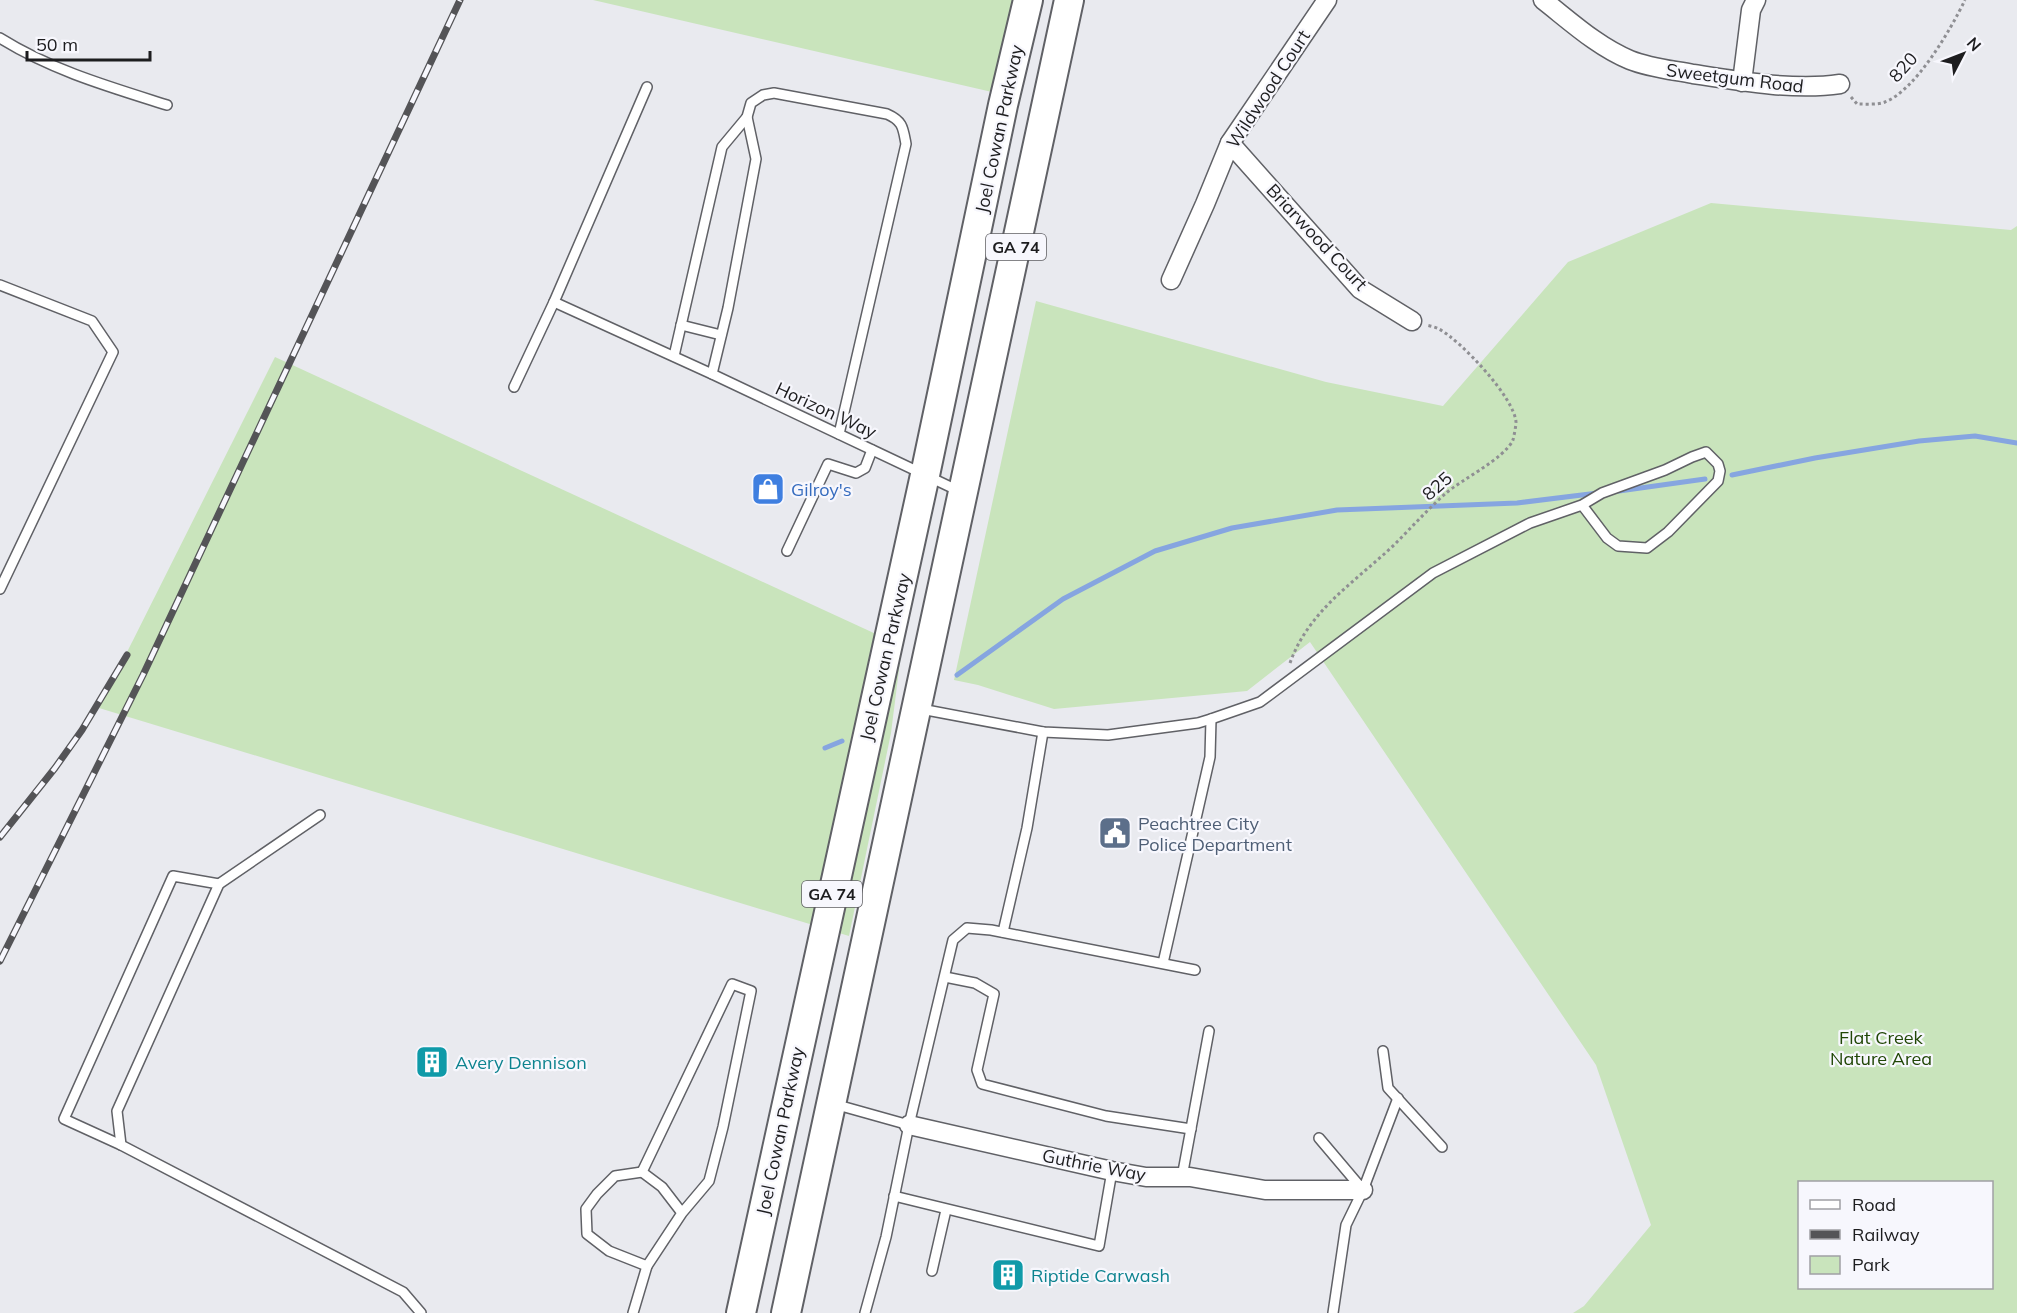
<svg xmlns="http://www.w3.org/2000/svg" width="2017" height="1313" viewBox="0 0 2017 1313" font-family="Mulish,sans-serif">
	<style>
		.green { fill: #c9e4bc; fill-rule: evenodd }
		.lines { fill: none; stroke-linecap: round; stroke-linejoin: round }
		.stream { stroke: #86a5e0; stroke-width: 5 }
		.lane-casing { stroke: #606166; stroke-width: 12 }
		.street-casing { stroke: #606166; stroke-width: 21 }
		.primary-casing { stroke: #606166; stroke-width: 32 }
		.path { stroke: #8f8f93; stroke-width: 3; stroke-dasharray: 3 3; stroke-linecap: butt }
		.lane { stroke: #fff; stroke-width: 9 }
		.street { stroke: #fff; stroke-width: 18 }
		.primary { stroke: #fff; stroke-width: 28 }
		.rail-casing { stroke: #545457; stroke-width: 7 }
		.rail { stroke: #f7f7fd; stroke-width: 4.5; stroke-dasharray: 14; stroke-linecap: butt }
		.labels { text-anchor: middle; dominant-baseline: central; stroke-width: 4.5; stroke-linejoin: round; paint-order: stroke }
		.shield { fill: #f7f7fd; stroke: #5e5e62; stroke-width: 1.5 }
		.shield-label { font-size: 16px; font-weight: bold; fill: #1d1d1f }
		.street-label { font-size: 18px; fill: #1d1d1f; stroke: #f7f7fd }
		.shop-label { font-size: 18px; fill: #366cbe; stroke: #f7f7fd; text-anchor: start }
		.service-label { font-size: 18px; fill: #4e5e75; stroke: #f7f7fd; text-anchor: start }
		.park-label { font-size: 18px; fill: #214706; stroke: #f7f7fd }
		.culture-label { font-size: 18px; fill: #0d838f; stroke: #f7f7fd; text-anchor: start }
	</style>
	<rect width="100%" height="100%" fill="#e9eaef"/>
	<g class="green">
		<path d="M593 0H1042L1018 98Z"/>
		<path d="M1711 203 2011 230 2017 226V1313H1573L1584 1306 1651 1225 1596 1065 1310 642 1247 691 1054 709 978 685 954 680 1036 301 1326 382 1443 406 1568 262ZM1800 1182H1992V1288H1800Z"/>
		<path d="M275 357 902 646 891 733 849 936 99 708Z"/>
	</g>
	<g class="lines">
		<g class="stream">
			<path d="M1732 475 1815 458 1919 441 1975 436 2017 443"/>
			<path d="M1619 491 1705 479"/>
			<path d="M957 675 1063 599 1155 551 1232 528 1337 510 1517 503 1598 493"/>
			<path d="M825 748 842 741"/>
		</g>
		<g class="lane-casing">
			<g id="lane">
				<path d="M0 38C51 70 110 87 167 105"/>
				<path d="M647 87 554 302 712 374 959 491"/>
				<path d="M0 285 92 321 113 352 0 589"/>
				<path d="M681 325 721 335"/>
				<path d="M674 356 722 147 747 117 751 103 763 95 774 93 887 114C903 121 903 128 906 144L839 434"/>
				<path d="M712 374 728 308 756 159 747 117"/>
				<path d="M514 387 554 302"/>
				<path d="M787 551 828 464 856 473 865 468 872 450"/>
				<path d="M921 709 1043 732 1108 735 1198 723 1211 719 1260 702 1433 573 1530 523 1582 505 1602 493 1665 470 1692 457 1706 452 1718 464 1720 471 1718 481 1668 532 1647 548 1618 546 1607 538 1582 505"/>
				<path d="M320 815 219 884 117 1111 121 1145 403 1292 421 1313"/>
				<path d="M1003 932 1027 828 1043 732"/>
				<path d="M1163 963 1210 757 1211 719"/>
				<path d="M945 977 975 983 994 994 977 1070 982 1084 1106 1116 1191 1129"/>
				<path d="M1383 1051 1388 1088 1442 1147"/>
				<path d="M834 1104 909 1125"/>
				<path d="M1319 1138 1363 1190"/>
				<path d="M121 1145 64 1119 173 876 219 884"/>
				<path d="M642 1172 615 1176 597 1194 586 1209 587 1234 609 1251 647 1266"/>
				<path d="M1182 1177 1209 1031"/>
				<path d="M894 1196 1099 1246 1112 1171"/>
				<path d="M932 1271 946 1210"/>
				<path d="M633 1313 647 1266 682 1213 709 1181 723 1127 751 991 732 984 642 1172 662 1187 682 1213"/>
				<path d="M865 1313 886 1237 909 1125 953 940 967 928 991 930 1195 970"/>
				<path d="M1333 1313 1346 1225 1363 1190 1398 1098"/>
			</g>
		</g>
		<g class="street-casing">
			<g id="street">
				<path d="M1543 0C1570 21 1598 47 1630 60 1650 68 1672 70 1693 74 1738 81 1795 91 1840 84"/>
				<path d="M1742 82 1751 10 1756 0"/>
				<path d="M1230 143 1360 289 1412 321"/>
				<path d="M1171 280 1205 204 1230 143 1327 0"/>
				<path d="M909 1125 1112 1171 1146 1177H1190L1265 1190H1363"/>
			</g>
		</g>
		<g class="primary-casing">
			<g id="primary">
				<path d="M741 1313 925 475 1003 105 1028 0"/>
				<path d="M786 1313 1069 0"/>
			</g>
		</g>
		<g class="path">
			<path d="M1851 97 1857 104C1866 104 1878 105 1885 102 1916 90 1951 29 1965 0"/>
			<path d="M1290 663C1309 610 1355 582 1394 545 1411 528 1427 510 1445 494 1462 479 1504 459 1513 440 1514 436 1516 426 1516 422 1514 397 1461 341 1439 329 1435 327 1430 326 1426 325"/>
		</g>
		<use href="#lane" class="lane"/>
		<use href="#street" class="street"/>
		<use href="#primary" class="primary"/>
		<g class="rail-casing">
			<g id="rail">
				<path d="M0 837 55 768 82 730 127 655"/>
				<path d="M0 961 143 675 460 0"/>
			</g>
		</g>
		<use href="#rail" class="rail"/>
	</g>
	<defs>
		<g id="shop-square" transform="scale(1.725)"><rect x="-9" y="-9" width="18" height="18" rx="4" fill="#3f7fe0" stroke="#f7f7fd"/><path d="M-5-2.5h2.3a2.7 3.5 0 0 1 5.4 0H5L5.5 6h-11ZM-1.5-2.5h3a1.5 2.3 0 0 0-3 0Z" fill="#fff"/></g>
		<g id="civic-square" transform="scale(1.725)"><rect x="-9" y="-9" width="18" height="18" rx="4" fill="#5c6f8a" stroke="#f7f7fd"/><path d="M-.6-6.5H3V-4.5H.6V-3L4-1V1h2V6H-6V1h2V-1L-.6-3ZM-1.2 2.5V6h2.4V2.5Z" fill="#fff"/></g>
		<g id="building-square" transform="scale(1.725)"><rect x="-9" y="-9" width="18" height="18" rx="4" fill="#0f9aa8" stroke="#f7f7fd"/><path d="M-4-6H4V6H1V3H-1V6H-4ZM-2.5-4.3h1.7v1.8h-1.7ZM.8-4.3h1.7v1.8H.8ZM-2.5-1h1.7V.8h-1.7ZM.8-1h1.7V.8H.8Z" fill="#fff"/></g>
	</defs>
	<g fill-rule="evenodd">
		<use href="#shop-square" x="768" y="489"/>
		<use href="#civic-square" x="1115" y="833"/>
		<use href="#building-square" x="432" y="1062"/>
		<use href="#building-square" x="1008" y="1275"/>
	</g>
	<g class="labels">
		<g class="shield">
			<rect x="986" y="234" width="60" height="26" rx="4.5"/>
			<rect x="802" y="881" width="60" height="26" rx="4.5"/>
		</g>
		<g class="shield-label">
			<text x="1016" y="247">GA 74</text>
			<text x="832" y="894">GA 74</text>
		</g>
		<g class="street-label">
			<text transform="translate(1903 67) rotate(-48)">820</text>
			<text transform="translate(1735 78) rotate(7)">Sweetgum Road</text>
			<text transform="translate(1268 89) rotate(-57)">Wildwood Court</text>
			<text transform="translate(999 129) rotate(-78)">Joel Cowan Parkway</text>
			<text transform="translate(1317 237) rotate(47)">Briarwood Court</text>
			<text transform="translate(826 410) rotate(25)">Horizon Way</text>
			<text transform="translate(1437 486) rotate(-41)">825</text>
			<text transform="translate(885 657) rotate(-77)">Joel Cowan Parkway</text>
			<text transform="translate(780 1131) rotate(-78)">Joel Cowan Parkway</text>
			<text transform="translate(1094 1165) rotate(11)">Guthrie Way</text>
		</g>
		<g class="shop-label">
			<text x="791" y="489">Gilroy's</text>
		</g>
		<g class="service-label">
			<text x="1138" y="823">Peachtree City<tspan x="1138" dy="21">Police Department</tspan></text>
		</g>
		<g class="park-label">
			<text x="1881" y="1037">Flat Creek<tspan x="1881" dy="21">Nature Area</tspan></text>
		</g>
		<g class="culture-label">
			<text x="455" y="1062">Avery Dennison</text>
			<text x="1031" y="1275">Riptide Carwash</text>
		</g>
	</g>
	<rect x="1798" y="1181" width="195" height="108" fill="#f7f7fd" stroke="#a0a0a4" stroke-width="1.5"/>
	<rect x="1810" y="1200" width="30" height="9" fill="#ffffff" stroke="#a0a0a4" stroke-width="1.5"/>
	<text x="1852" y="1211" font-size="18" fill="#1d1d1f">Road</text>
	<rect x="1810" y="1230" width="30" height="9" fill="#545457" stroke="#a0a0a4" stroke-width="1.5"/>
	<text x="1852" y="1241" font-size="18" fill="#1d1d1f">Railway</text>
	<rect x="1810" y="1256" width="30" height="18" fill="#c9e4bc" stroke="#a0a0a4" stroke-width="1.5"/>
	<text x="1852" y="1271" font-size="18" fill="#1d1d1f">Park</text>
	<g transform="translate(1963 54) rotate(48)" stroke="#f7f7fd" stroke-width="4.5" paint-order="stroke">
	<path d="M0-4.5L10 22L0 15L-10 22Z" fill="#1d1d1f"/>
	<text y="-9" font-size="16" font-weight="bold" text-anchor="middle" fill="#1d1d1f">N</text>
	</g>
	<path d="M27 51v9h123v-9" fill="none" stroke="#1d1d1f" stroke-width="3"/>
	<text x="36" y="51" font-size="18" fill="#1d1d1f" stroke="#f7f7fd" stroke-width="4.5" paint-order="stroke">50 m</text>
</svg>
